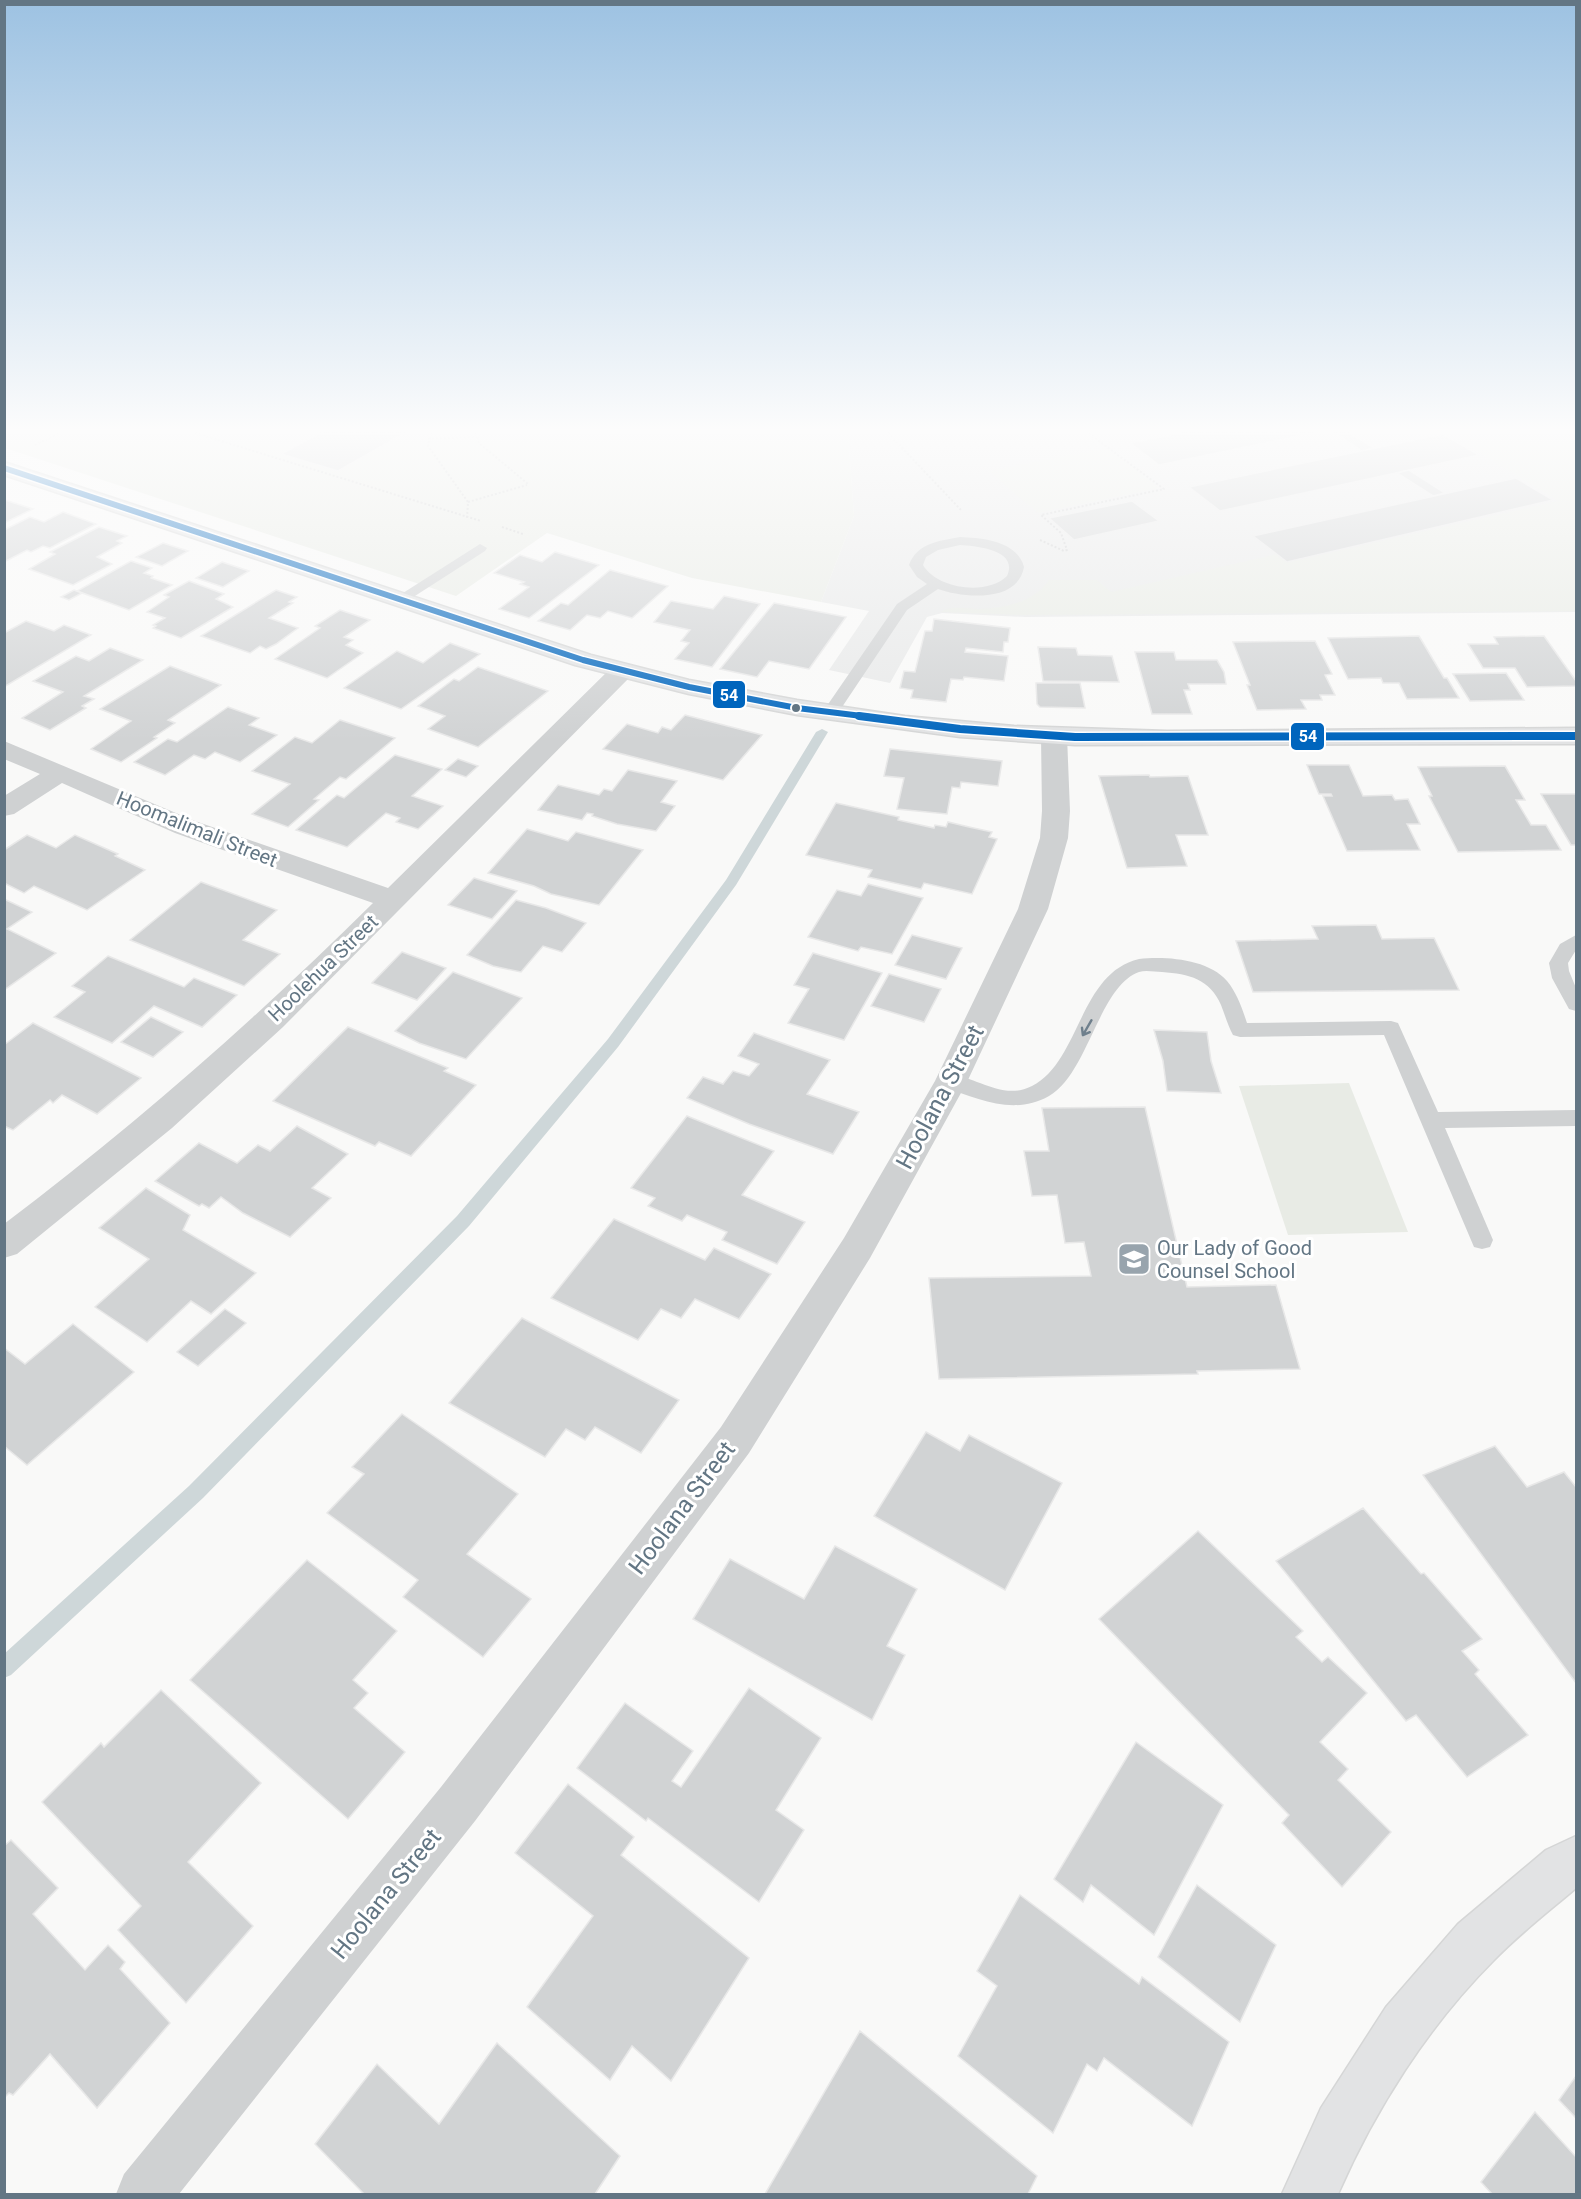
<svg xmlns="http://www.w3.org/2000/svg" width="1581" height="2199" viewBox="0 0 1581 2199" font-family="Roboto,sans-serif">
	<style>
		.built { fill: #e8e9e9 }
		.green { fill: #e8ebe5 }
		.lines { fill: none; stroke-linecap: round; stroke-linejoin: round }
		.stream { fill: #ced7d9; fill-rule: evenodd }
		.building { fill: #d1d3d4; stroke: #e8e8e8; stroke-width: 1.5 }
		.secondary-casing { stroke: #d5d6d6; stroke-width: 3 }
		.path { stroke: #cdcecf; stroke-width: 2; stroke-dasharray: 2 2; stroke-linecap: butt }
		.lane { fill: #cfd1d2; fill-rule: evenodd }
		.street { fill: #cfd1d2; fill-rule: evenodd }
		.secondary { fill: #e2e3e4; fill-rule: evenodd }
		.bus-1-far1-casing { stroke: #fff; stroke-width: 9 }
		.bus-1-casing { stroke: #fff; stroke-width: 11 }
		.bus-1-far1 { stroke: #0065bd; stroke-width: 6 }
		.bus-1 { stroke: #0065bd; stroke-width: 8 }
		.oneway { stroke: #6e7f8c }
		.bus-dot { fill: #637684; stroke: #fff; stroke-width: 2 }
		.labels { text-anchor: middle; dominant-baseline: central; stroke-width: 6; stroke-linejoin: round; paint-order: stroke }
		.street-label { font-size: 20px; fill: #637684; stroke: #fff }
		.poi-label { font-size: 20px; fill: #637684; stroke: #fff; text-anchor: start }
		.near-street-label { font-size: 24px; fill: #637684; stroke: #fff }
		.line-badge { stroke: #fff; stroke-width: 2 }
		.badge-label { font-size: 16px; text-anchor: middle; font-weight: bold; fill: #fff }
	</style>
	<rect width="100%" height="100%" fill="#f9f9f8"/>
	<path class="built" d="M848 433H1576V612L1025 617 942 613 927 617 890 683 829 670 869 611 821 602 854 516Z"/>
	<g class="green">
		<path d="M5 433H848L854 516 821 602 692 578 547 533 456 596 5 448Z"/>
		<path d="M1448 433H1576V611L1025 615 941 612C952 605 965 609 978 609 1003 609 1035 602 1049 580H1097L1111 592 1277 554 1288 562 1558 501Z"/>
		<path d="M1107 448 1159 488 1038 513 989 471Z"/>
		<path d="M1349 1083 1408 1232 1288 1235 1239 1086Z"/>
	</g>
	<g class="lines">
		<path class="stream" d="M822 729 828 732 736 885 618 1047 469 1226 203 1498 11 1675 4 1678V1654L189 1486 457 1216 608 1039 726 880 816 732Z"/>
	</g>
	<g class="building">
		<path d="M320 433H405L338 471 281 454Z"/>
		<path d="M1181 433H1313L1159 465 1130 443Z"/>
		<path d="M1335 433H1350L1374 448 1362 451Z"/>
		<path d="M1443 434 1479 455 1220 511 1189 487Z"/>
		<path d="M1409 470 1445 493 1433 496 1397 473Z"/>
		<path d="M1516 478 1553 500 1287 562 1253 536Z"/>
		<path d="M4 500H5L33 509 4 523Z"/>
		<path d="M1132 501 1159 521 1074 540 1049 518Z"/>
		<path d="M63 512 96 524 50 548 43 546 31 552 27 550 4 562V530L30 517 44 522Z"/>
		<path d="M99 527 127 536 117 541 122 543 97 557 112 564 73 585 29 569 55 554 50 552Z"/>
		<path d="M163 543 188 551 162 566 136 557Z"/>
		<path d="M555 552 599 565 529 618 499 609 529 587 520 584 524 582 494 573 520 555 542 562Z"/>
		<path d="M131 561 152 568 144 573 153 576 151 578 172 585 129 610 77 591Z"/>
		<path d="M222 562 249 571 223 587 196 578Z"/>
		<path d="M610 570 668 586 632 618 608 611 600 618 587 615 570 630 538 621 561 603 568 605Z"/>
		<path d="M189 581 224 594 216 599 233 607 181 638 153 628 156 626 153 625 165 618 147 612 169 597 164 595Z"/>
		<path d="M74 590 82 593 69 600 61 597Z"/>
		<path d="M276 590 297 597 289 602 293 603 269 618 298 628 276 644 266 649 260 646 250 653 201 636Z"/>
		<path d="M724 596 760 604 712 667 675 659 689 643 681 641 690 630 654 622 671 601 713 609Z"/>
		<path d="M774 603 846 617 809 669 769 661 757 677 720 669Z"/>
		<path d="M340 610 370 620 344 637 353 640 346 645 363 653 327 678 275 659 320 628 315 626Z"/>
		<path d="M934 619 1010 628 1008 642H1004L1003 652 966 648 965 652 1008 656 1004 681 964 677 963 680 951 679 946 702 911 698 913 690 900 688 904 671 915 672 925 631H932Z"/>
		<path d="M26 621 54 631 64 625 91 635 4 687V633Z"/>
		<path d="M1419 636 1444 678H1447L1459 698 1407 699 1399 683H1383L1381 678 1348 679 1328 638Z"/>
		<path d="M1544 636 1576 681V686L1527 687 1515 668H1483L1468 644H1498L1494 637Z"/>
		<path d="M1315 641 1332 674 1325 675 1335 695H1320L1322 700H1301L1306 709 1257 710 1247 685H1250L1233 642Z"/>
		<path d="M450 643 480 654 401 709 344 688 397 651 423 663Z"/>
		<path d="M1038 647 1076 648 1078 655 1112 656 1119 682 1043 681Z"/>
		<path d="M110 648 143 660 84 696 94 699 82 706 86 708 50 730 22 718 63 692 33 681 76 656 89 661Z"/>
		<path d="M1135 652H1174L1176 660H1217L1224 672 1226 684H1188L1190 690H1184L1192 714H1152Z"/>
		<path d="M170 666 221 685 168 720 175 723 154 737 157 738 121 762 91 749 131 721 100 709Z"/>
		<path d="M478 667 548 691 478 747 428 729 445 716 418 706 454 679 459 681Z"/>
		<path d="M1506 673 1524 700 1470 701 1453 674Z"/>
		<path d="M1036 683H1080L1085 708 1040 707 1037 704Z"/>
		<path d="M228 707 259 718 249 725 277 735 240 762 215 752 205 759 194 755 165 775 134 762 168 739 177 742Z"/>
		<path d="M685 715 762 735 723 780 603 749 627 724 658 733 662 727 671 730Z"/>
		<path d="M340 720 395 738 346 779 340 777 314 799 319 800 288 827 252 814 290 784 252 771 295 737 312 743Z"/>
		<path d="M890 749 1002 761 998 786 961 782 960 788 952 787 947 814 897 809 904 778 884 776Z"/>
		<path d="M395 755 442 769 412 796 443 806 418 829 396 822 400 818 386 813 347 847 296 830 337 795 344 798Z"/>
		<path d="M458 759 478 766 466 777 445 770Z"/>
		<path d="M1307 765H1349L1363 796 1392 795 1395 800 1408 799 1420 824H1407L1420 850 1347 851 1323 796H1332L1331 794H1319Z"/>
		<path d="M1505 766 1525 800H1516L1531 825H1546L1561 850 1458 852 1429 796H1432L1418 767Z"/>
		<path d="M628 770 677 781 661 802 675 806 656 831 617 824 592 816 593 814 587 813 582 820 538 810 558 785 599 795 604 789 612 791Z"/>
		<path d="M1149 775 1150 777 1188 776 1208 835H1176L1187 866 1127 868 1099 776Z"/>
		<path d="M1541 794H1576V845H1571Z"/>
		<path d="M836 803 899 817 898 820 934 828 935 825 946 827 948 822 969 827 992 832 989 837 997 839 972 894 924 883 921 889 868 877 872 870 806 855Z"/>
		<path d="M527 829 568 841 576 832 643 850 599 905 551 894 534 886 488 873Z"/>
		<path d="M27 835 56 848 75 835 118 854 115 856 145 870 87 910 34 886 24 893 4 883V850Z"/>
		<path d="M474 878 517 891 492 919 448 905Z"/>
		<path d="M201 882 277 910 243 940 280 954 244 986 130 940Z"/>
		<path d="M868 884 923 898 892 954 861 947 858 951 808 937 837 890 861 896Z"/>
		<path d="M4 899 32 912 7 929 56 953 4 990Z"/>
		<path d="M516 900 546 908 586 923 562 952 543 946 521 972 493 966 467 955Z"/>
		<path d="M1376 925 1382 939 1434 938 1459 990 1253 992 1236 941 1318 939 1312 926Z"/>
		<path d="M912 935 962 948 946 979 895 965Z"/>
		<path d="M402 952 446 968 417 1000 372 983Z"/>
		<path d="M813 953 882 973 844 1040 788 1023 809 989 794 985Z"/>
		<path d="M108 956 184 987 194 978 237 995 202 1027 154 1006 112 1043 54 1017 85 992 72 986Z"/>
		<path d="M453 972 522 998 466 1059 419 1043 395 1031Z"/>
		<path d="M889 974 941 989 924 1022 871 1006Z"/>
		<path d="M151 1017 183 1032 153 1057 121 1042Z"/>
		<path d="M33 1023 141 1078 97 1114 62 1095 53 1103 50 1100 13 1130 4 1126V1045Z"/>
		<path d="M348 1027 448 1068 444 1071 476 1085 411 1156 379 1142 375 1146 273 1101Z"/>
		<path d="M1154 1030 1207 1032 1211 1061 1221 1093 1167 1091 1163 1061Z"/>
		<path d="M754 1033 830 1060 807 1094 859 1112 833 1154 749 1124 687 1098 703 1077 723 1084 733 1071 749 1076 759 1064 738 1056Z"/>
		<path d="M1145 1107 1187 1287 1276 1285 1300 1369 1197 1371 1198 1374 939 1379 929 1278 1091 1276 1084 1242 1065 1243 1057 1195 1032 1196 1024 1151H1049L1042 1108Z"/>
		<path d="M687 1116 774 1151 742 1195 805 1222 777 1264 722 1240 727 1232 687 1215 682 1221 648 1206 655 1198 631 1188Z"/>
		<path d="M297 1126 348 1154 312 1188 331 1198 290 1237 243 1213 221 1197 209 1208 202 1204 199 1206 155 1181 199 1143 237 1163 258 1145 270 1151Z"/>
		<path d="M146 1188 190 1215 183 1230 256 1273 211 1314 191 1301 147 1342 95 1307 149 1259 99 1228Z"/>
		<path d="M614 1219 705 1260 714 1248 771 1274 739 1319 695 1299 681 1318 661 1309 638 1340 551 1298Z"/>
		<path d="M225 1309 246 1323 198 1366 177 1352Z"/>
		<path d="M522 1318 679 1400 641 1453 595 1427 585 1440 566 1429 545 1457 449 1403Z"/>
		<path d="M73 1324 134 1372 27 1465 4 1446V1348L25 1364Z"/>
		<path d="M402 1414 518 1494 467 1554 531 1599 483 1657 403 1597 418 1580 327 1513 364 1474 352 1467Z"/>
		<path d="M926 1432 960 1451 969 1435 1062 1483 1005 1590 874 1516Z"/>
		<path d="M1495 1446 1527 1487 1564 1472 1576 1487V1683L1423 1475Z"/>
		<path d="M1363 1508 1421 1574 1424 1573 1482 1639 1462 1651 1479 1670 1475 1674 1528 1735 1467 1777 1416 1715 1406 1721 1276 1561Z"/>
		<path d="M1198 1531 1303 1631 1296 1637 1322 1662 1328 1657 1367 1693 1320 1742 1348 1769 1338 1780 1391 1832 1342 1887 1282 1823 1289 1815 1099 1619Z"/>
		<path d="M835 1546 917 1589 887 1646 905 1655 872 1720 693 1619 730 1559 804 1599Z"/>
		<path d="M307 1560 397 1631 353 1680 368 1693 354 1708 405 1752 348 1819 190 1680Z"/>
		<path d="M749 1688 821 1738 776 1810 804 1830 759 1902 648 1818 646 1821 577 1768 625 1703 693 1751 672 1781 681 1787Z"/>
		<path d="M161 1690 261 1783 188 1862 253 1926 186 2003 118 1930 141 1906 42 1802 101 1743 104 1747Z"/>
		<path d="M1136 1742 1223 1805 1154 1935 1091 1885 1083 1902 1054 1879Z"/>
		<path d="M568 1784 634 1837 621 1855 749 1958 671 2081 632 2046 610 2080 527 2007 593 1916 515 1853Z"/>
		<path d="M11 1840 58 1888 33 1914 85 1970 108 1945 125 1962 120 1969 170 2023 97 2108 50 2054 13 2095 9 2093 4 2098V1846Z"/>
		<path d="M1197 1885 1276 1945 1240 2022 1158 1957Z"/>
		<path d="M1020 1895 1139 1984 1142 1977 1229 2042 1192 2126 1104 2058 1097 2071 1087 2064 1053 2133 958 2056 997 1986 977 1971Z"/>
		<path d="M860 2031 1037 2176 1028 2194H765Z"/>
		<path d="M497 2043 620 2156 595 2194H364L315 2144 377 2064 439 2124Z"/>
		<path d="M1576 2076V2118L1559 2100Z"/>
		<path d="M1535 2112 1576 2157V2194H1492L1481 2182Z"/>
	</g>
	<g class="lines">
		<g class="secondary-casing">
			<g id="secondary">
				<path d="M4 462 591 655 689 680 797 700 905 716 1014 726 1167 731 1576 728V744L1075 745 960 737 797 715 689 694 575 665 4 475Z"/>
				<path d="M1576 1836V1888C1549 1911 1519 1934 1494 1960 1428 2026 1375 2109 1338 2194H1282L1321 2108 1386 2007 1458 1924 1546 1850Z"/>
			</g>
		</g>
		<g class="path">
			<path d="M195 433 481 521"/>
			<path d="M431 433 428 446 468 502 467 518"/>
			<path d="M476 433 479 443 528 484"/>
			<path d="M888 433 961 510"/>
			<path d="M428 439 476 437"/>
			<path d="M35 445 60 433"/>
			<path d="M468 502 527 485"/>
			<path d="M502 527 523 534"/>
			<path d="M1040 540 1064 551 1067 550 1061 533 1041 515 1164 489 1088 433"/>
		</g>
		<g class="lane">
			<path d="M960 537C983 538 1017 541 1024 567 1018 603 963 598 938 589L907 610 836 716H824L822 713 897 604 927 584 917 577 909 565C917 543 939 541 960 537ZM960 545C977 546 1019 550 1007 576 987 596 937 589 923 565L926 557 938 550Z"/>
			<path d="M480 544 487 548 485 551 404 603 399 604 392 600Z"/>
			<path d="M1576 935V950L1568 963 1569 971 1576 988V1011L1569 1009 1552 978 1549 963 1560 944Z"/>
			<path d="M1139 959C1166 956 1208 959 1227 981 1237 993 1242 1008 1247 1023L1391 1021 1398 1023 1438 1112 1576 1110V1126L1445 1128 1493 1240 1490 1247 1482 1249 1474 1247 1471 1240 1384 1035 1240 1037 1233 1035C1228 1026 1225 1015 1221 1005 1210 979 1189 974 1162 972 1155 972 1146 970 1139 972 1099 986 1088 1074 1049 1096 1014 1116 978 1099 944 1087L941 1082 944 1077C969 1069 999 1103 1032 1086 1080 1062 1079 973 1139 959Z"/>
		</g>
		<g class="street">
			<path d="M622 664 631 666 634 671 631 676 283 1027 172 1128 17 1254 4 1258V1224C135 1125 257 1018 373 903L175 833 62 783 14 814 4 816V796L40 774 4 759V741L195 821 388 888 613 666Z"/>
			<path d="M1054 728 1063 731 1067 736 1070 811 1068 838 1048 909 967 1082 870 1258 749 1453 475 1821 179 2194H116L124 2174 441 1787 721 1427 844 1238 935 1081 1018 909 1040 838 1042 811 1041 736 1045 731Z"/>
		</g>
		<use href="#secondary" class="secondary"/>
		<g class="bus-1-far1-casing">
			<path id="bus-1-far1" d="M4 468 583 660 689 687 797 708 870 717"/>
		</g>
		<g class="bus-1-casing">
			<path id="bus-1" d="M859 716 960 729 1075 737 1576 736"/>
		</g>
		<use href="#bus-1-far1" class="bus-1-far1"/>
		<use href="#bus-1" class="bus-1"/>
	</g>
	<defs><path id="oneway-shaft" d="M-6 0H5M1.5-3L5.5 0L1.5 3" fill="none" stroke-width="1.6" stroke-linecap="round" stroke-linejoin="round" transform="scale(1.5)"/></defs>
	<use class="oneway" href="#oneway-shaft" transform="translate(1087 1028) rotate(120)"/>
	<linearGradient id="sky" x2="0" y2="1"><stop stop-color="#9dc2e2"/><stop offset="0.58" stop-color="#fcfcfc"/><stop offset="1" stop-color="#fcfcfc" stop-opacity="0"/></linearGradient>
	<rect width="1581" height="741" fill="url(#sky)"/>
	<defs>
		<g id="school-square" transform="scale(1.725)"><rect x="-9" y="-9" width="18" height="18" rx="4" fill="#98a4ad" stroke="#fff"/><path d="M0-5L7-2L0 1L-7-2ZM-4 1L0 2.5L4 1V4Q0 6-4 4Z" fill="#fff"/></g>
	</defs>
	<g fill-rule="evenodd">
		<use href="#school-square" x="1134" y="1259"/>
	</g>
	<circle class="bus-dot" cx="796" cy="708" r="5"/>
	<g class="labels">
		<g class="street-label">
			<text transform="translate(197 829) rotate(22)">Hoomalimali Street</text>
			<text transform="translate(323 968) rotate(-44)">Hoolehua Street</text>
		</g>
		<g class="poi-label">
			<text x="1157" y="1248">Our Lady of Good<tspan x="1157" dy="23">Counsel School</tspan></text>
		</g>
		<g class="near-street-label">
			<text transform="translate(940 1097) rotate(-62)">Hoolana Street</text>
			<text transform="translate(682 1508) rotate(-53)">Hoolana Street</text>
			<text transform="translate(386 1894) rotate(-51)">Hoolana Street</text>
		</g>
	</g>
	<g class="line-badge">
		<rect x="712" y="680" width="34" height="29" rx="6" fill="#0065bd"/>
		<rect x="1290" y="722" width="35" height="29" rx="6" fill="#0065bd"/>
	</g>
	<g class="badge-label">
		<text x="729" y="701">54</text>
		<text x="1308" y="742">54</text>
	</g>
	<rect width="1581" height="2199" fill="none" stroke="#637684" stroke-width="12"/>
</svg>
